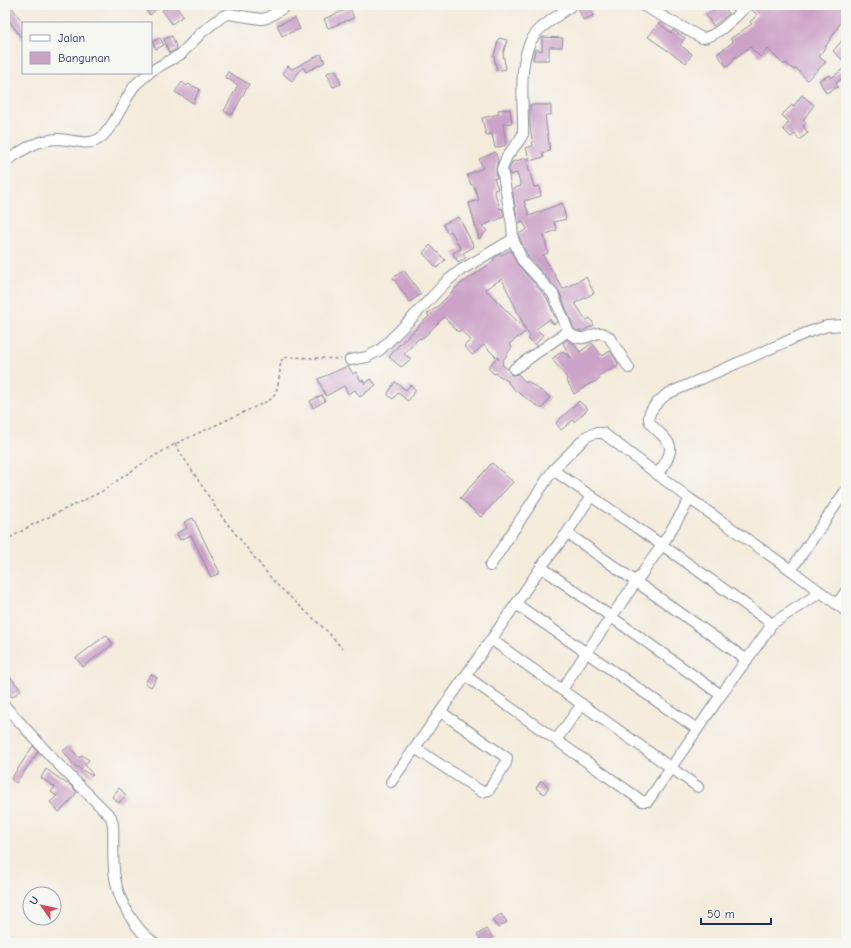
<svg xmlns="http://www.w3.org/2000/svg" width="851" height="948" viewBox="0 0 851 948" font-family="'Comic Neue',sans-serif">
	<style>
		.building { fill: #cca3c8; fill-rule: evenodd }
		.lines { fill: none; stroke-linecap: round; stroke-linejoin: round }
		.street-casing { stroke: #888d9c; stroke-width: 12 }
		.path { stroke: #888d9c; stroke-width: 1.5; stroke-dasharray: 3 3; stroke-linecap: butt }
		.street { stroke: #fff; stroke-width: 10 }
	</style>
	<rect width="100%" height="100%" fill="#f6f6f2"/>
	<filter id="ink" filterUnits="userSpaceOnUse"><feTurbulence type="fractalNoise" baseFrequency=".025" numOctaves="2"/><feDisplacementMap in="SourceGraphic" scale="8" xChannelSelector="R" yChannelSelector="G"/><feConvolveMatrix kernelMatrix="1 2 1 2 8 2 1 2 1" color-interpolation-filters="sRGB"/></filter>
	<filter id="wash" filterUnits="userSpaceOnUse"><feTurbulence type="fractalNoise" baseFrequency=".012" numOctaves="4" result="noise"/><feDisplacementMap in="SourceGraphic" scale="16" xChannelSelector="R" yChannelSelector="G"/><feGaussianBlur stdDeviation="0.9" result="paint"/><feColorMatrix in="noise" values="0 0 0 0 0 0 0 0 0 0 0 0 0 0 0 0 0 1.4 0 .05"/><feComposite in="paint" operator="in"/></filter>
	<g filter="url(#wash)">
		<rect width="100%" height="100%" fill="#f4ebdb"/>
		<g id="blocks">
			<g class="building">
				<path d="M5 5H10L23 23V40L5 15Z"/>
				<path d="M142 5H161L150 15Z"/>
				<path d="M168 5H175L183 16 172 24 162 10Z"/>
				<path d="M585 5H589L593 16 583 20 578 7Z"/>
				<path d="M721 5H723L729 14 713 26 706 15Z"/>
				<path d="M757 5H846V14L819 57 826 62 807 80 796 68 794 70 786 63 784 65 768 49 760 57 750 47 733 59 734 61 727 67 717 54 733 42 730 39 752 24 750 22 757 15 752 10Z"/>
				<path d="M350 8 354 18 328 28 324 19Z"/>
				<path d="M295 18 300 29 282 36 277 25Z"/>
				<path d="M659 23 671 33 673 30 685 38 680 45 692 54 686 63 648 37Z"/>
				<path d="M172 36 177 49 169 53 164 39Z"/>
				<path d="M846 36V63L833 51Z"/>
				<path d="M542 37 563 38 562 47H549V60H533L535 49 542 51Z"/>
				<path d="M160 38 164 45 156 49 152 42Z"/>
				<path d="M499 38 507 40 503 54 506 69 497 71 494 56Z"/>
				<path d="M321 54 325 62 306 72 303 67 292 81 282 73 288 66 292 69Z"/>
				<path d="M846 67V75L836 83 838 87 826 93 819 80 830 75 831 78Z"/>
				<path d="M336 70 341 84 333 87 327 73Z"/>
				<path d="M228 72 249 84 232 115 224 111 238 85 225 77Z"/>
				<path d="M182 82 187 86 188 84 200 89 193 103 175 92Z"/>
				<path d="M802 95 814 105 803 120 806 123 803 126 808 133 799 140 795 134 791 137 783 129 789 122 782 115 792 105 793 107Z"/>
				<path d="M530 105H551V115H545L550 151 542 153 544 157 530 161 526 148 533 146 530 125Z"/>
				<path d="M510 109 512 123 503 124 506 145 495 148 492 134 486 135 482 118 499 114 498 110Z"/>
				<path d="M495 152 498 160 496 170 497 178H494L498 189 494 190 500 209 502 208 504 217 482 226 487 231 479 239 469 203 479 200 473 184 471 185 467 175 483 168 479 159Z"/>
				<path d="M526 158 534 187 539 186 541 196 524 201 529 216 562 203 566 219 554 222 557 230 544 235 548 253 543 255 563 289 586 277 594 293 575 303 586 320 590 318 594 325 583 331H578L574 329 559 291 528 256 519 237V234L527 229 522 221 518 223 512 189 521 186 517 173 510 175 509 170 512 162Z"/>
				<path d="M459 217 474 247 463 253 466 258 458 262 453 253 461 249 451 231 447 233 443 224Z"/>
				<path d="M430 245 445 260 437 268 423 253Z"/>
				<path d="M511 250 517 264 547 298 557 322 553 324 550 319 536 329 543 335 535 345 528 339 530 337 527 331 509 344 512 347 502 362 503 363 502 365 508 369 511 375 518 374 526 383 527 381 550 397 542 409 516 391 508 383 509 382 495 373 494 374 488 368 497 357 499 360 484 345 472 355 464 346 471 340 460 330 458 332 444 317 426 335 420 339 419 338 404 354 411 359 401 367 389 357 399 345 429 316 427 314 436 308 459 285 494 261 493 259 500 254 501 255ZM502 279 526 330 485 289Z"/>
				<path d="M404 270 421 294 410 302 393 278Z"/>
				<path d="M567 340 573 343 580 352 592 343 602 356 610 351 619 365 598 376 600 379 584 387V388L574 394 566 379 567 378 552 359 562 351 571 358 563 343Z"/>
				<path d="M348 366 353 374 356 372 361 381 363 380 365 384 371 379 376 385 360 397 355 390 348 394 344 386 326 396 318 379Z"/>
				<path d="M395 382 406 390 410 385 416 390 408 401 398 393 393 399 388 395V393Z"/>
				<path d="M322 395 325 401 313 408 310 401Z"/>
				<path d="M579 401 588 409 574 422 573 420 561 430 556 423Z"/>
				<path d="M492 463 513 482 481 517 460 498Z"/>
				<path d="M193 518 220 573 211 577 191 535 180 540 177 533 187 528 184 522Z"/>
				<path d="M106 635 113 644 83 667 76 658Z"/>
				<path d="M5 671 21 690 12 697 5 688Z"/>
				<path d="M151 674 157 678 151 687 145 683Z"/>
				<path d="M33 746 38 752 16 783 11 779Z"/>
				<path d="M69 746 79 758 82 755 89 760 85 765 93 775 92 776 74 765 63 751Z"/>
				<path d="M46 769 67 784 68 783 77 792 68 804 59 812 50 802 57 796 51 792 55 787 41 778Z"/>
				<path d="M541 781 549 787 544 794 536 788Z"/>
				<path d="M119 788 126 795 119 803 112 797Z"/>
				<path d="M501 914 507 922 498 928 492 920Z"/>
				<path d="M486 929 493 938 486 943H483L477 935Z"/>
			</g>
		</g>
	</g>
	<g filter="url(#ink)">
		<use href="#blocks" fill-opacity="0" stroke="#888d9c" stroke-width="1"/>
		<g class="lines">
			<g class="street-casing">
				<g id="street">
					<path d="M642 5 702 38C718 37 736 15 748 5"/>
					<path d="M151 71 181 54 202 32 223 16 229 14 261 19 267 18 288 5"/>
					<path d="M5 162C23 150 35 140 58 139 70 139 86 146 97 140 111 134 125 98 135 85 139 81 145 77 149 73"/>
					<path d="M513 239 522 260 553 294 569 333C588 348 594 324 609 337L629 368"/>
					<path d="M350 360 367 357 380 350 413 317 447 281 461 270 513 239 512 225 502 169 507 156 519 141 523 134C524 104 516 57 536 33 544 24 562 13 572 5"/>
					<path d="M514 369 568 331"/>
					<path d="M657 474C663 467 671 457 670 447 670 443 666 440 664 437 660 433 654 428 651 424 643 413 660 400 667 394L806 333 827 326 846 325"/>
					<path d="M567 533 747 660"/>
					<path d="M490 566 553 470 587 436 595 433H603L690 499 791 570 846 611"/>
					<path d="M541 567 721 695"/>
					<path d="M791 570 846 490"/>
					<path d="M516 604 697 729"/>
					<path d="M837 604 846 591"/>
					<path d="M770 625 821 592"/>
					<path d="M492 640 698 787"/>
					<path d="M466 676 642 801H648L721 695 769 629 770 625 767 620 662 545 553 470"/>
					<path d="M562 690 586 653 662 545 690 499"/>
					<path d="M5 706 56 762 111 817 113 825C114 842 112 861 115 878 119 902 134 928 154 943"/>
					<path d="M556 740 582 704"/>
					<path d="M415 748 482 792 489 790 506 763 507 758 441 712"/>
					<path d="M391 782 516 604 541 567 567 533 591 496"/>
				</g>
			</g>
			<g class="path">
				<path d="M175 444 222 517 275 583 327 631 345 652"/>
				<path d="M5 541 32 525 101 492 149 459 175 444 270 400C280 391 279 374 281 361L284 358 289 357 341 359"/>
			</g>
			<use href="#street" class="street"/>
		</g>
	</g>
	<rect width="851" height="948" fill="none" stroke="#f6f6f2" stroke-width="20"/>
	<rect x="22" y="22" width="130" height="52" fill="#f6f6f2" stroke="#9ea6b7"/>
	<rect x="30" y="35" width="20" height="6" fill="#ffffff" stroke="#9ea6b7"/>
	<text x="58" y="42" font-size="12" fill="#1b2f5e">Jalan</text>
	<rect x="30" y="52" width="20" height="12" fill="#cca3c8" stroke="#9ea6b7"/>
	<text x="58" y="62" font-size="12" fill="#1b2f5e">Bangunan</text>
	<g transform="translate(42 906) rotate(304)"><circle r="19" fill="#f6f6f2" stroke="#9ea6b7"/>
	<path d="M0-3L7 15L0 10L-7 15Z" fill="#d1495b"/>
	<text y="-6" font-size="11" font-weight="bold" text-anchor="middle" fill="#1b2f5e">U</text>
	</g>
	<path d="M701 918v6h70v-6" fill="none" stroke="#1b2f5e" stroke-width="2"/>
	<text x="707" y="918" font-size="12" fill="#1b2f5e" stroke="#f6f6f2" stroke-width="3" paint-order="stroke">50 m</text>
</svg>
